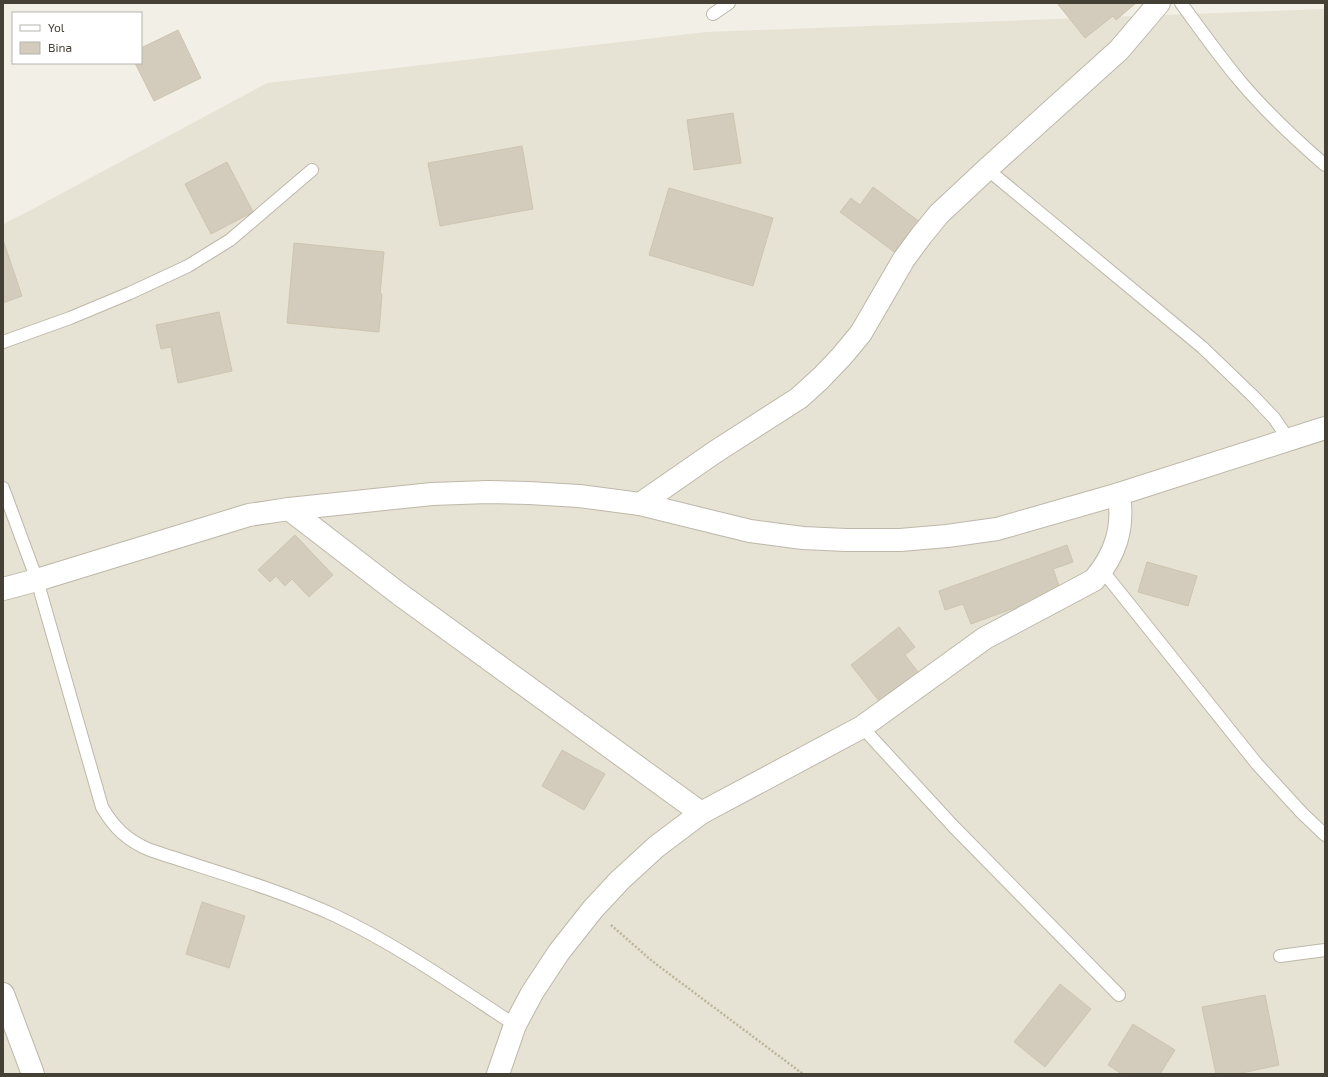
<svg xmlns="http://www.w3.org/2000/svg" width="1328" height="1077" viewBox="0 0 1328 1077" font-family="'Exo 2',sans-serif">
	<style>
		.residential { fill: #e6e2d4 }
		.building { fill: #d3ccbc; stroke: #cec4af }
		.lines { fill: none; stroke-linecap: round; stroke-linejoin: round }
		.service-casing { stroke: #bdb8a9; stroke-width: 14 }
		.minor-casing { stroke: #bdb8a9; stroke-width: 24 }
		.path { stroke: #beb49b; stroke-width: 2.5; stroke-dasharray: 2 2; stroke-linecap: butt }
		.service { stroke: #fff; stroke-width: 12 }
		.minor { stroke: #fff; stroke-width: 22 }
	</style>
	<rect width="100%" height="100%" fill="#f2efe6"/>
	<path class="residential" d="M1325 9V1074H3V224L29 211 267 83 706 32Z"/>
	<g class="building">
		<path d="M1057 3H1136L1116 20 1113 16 1085 38Z"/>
		<path d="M178 30 201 78 154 101 135 63H141V48Z"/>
		<path d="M733 113 741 163 694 170 687 120Z"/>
		<path d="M522 146 533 209 440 226 428 163Z"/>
		<path d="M227 162 253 212 211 234 185 184Z"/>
		<path d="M873 187 920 222 897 254 840 212 851 198 860 205Z"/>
		<path d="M669 188 773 218 753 286 649 255Z"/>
		<path d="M3 240 22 296 3 303Z"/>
		<path d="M294 243 384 252 380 294H382L379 332 287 323Z"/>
		<path d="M219 312 232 371 178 383 171 347 161 349 156 325Z"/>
		<path d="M295 535 333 575 309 597 292 579 285 586 276 576 270 582 258 570Z"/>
		<path d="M1067 545 1073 562 1053 569 1061 591 971 624 963 604 945 610 939 591Z"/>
		<path d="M1147 562 1197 576 1188 606 1138 592Z"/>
		<path d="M899 627 915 647 905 655 921 676 883 706 851 665Z"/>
		<path d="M562 750 605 774 584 810 542 786Z"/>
		<path d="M202 902 245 916 229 968 186 954Z"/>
		<path d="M1060 984 1091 1009 1045 1067 1014 1042Z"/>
		<path d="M1265 995 1279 1065 1237 1074H1216L1202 1007Z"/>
		<path d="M1133 1024 1175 1050 1160 1074H1122L1108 1065Z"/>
	</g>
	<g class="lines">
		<g class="service-casing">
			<g id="service">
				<path d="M1181 3C1200 29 1219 56 1240 81 1266 112 1295 139 1325 165"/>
				<path d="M713 14 729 3"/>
				<path d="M987 169 1202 347 1254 397 1274 418 1289 440"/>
				<path d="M3 342 70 318 130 293 188 266 230 240 312 170"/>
				<path d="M3 488 37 580 102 807C114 828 128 841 150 850 213 871 277 889 336 916 399 946 457 987 515 1025"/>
				<path d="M1102 570 1257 764 1302 813 1325 835"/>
				<path d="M862 727 953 826 1119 995"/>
				<path d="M1280 956 1325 950"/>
			</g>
		</g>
		<g class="minor-casing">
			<g id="minor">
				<path d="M640 504 715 452 799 398 821 378 842 356 861 333 904 259 921 236 939 214 987 169 1119 50 1159 3"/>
				<path d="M289 509 398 593 701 813"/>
				<path d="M3 589 37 580 249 515 289 509 432 494 488 492 529 493 579 496 640 504 750 531 803 538 846 540H900L947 536 997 529 1119 494 1325 428"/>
				<path d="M3 994 33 1074"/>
				<path d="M498 1074 515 1025 532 993 559 952 593 909 620 880 656 847 701 813 862 727 985 638 1094 580C1116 554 1124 528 1119 494"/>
			</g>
		</g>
		<path class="path" d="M611 925 652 961 803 1074"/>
		<use href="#service" class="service"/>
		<use href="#minor" class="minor"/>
	</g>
	<rect width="1328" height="1077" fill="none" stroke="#444035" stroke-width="8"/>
	<rect x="12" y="12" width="130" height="52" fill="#ffffff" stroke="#b4b3ae"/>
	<rect x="20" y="25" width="20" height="6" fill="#ffffff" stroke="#b4b3ae"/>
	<text x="48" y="32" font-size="12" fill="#444035">Yol</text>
	<rect x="20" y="42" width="20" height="12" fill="#d3ccbc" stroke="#b4b3ae"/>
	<text x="48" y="52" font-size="12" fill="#444035">Bina</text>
</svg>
